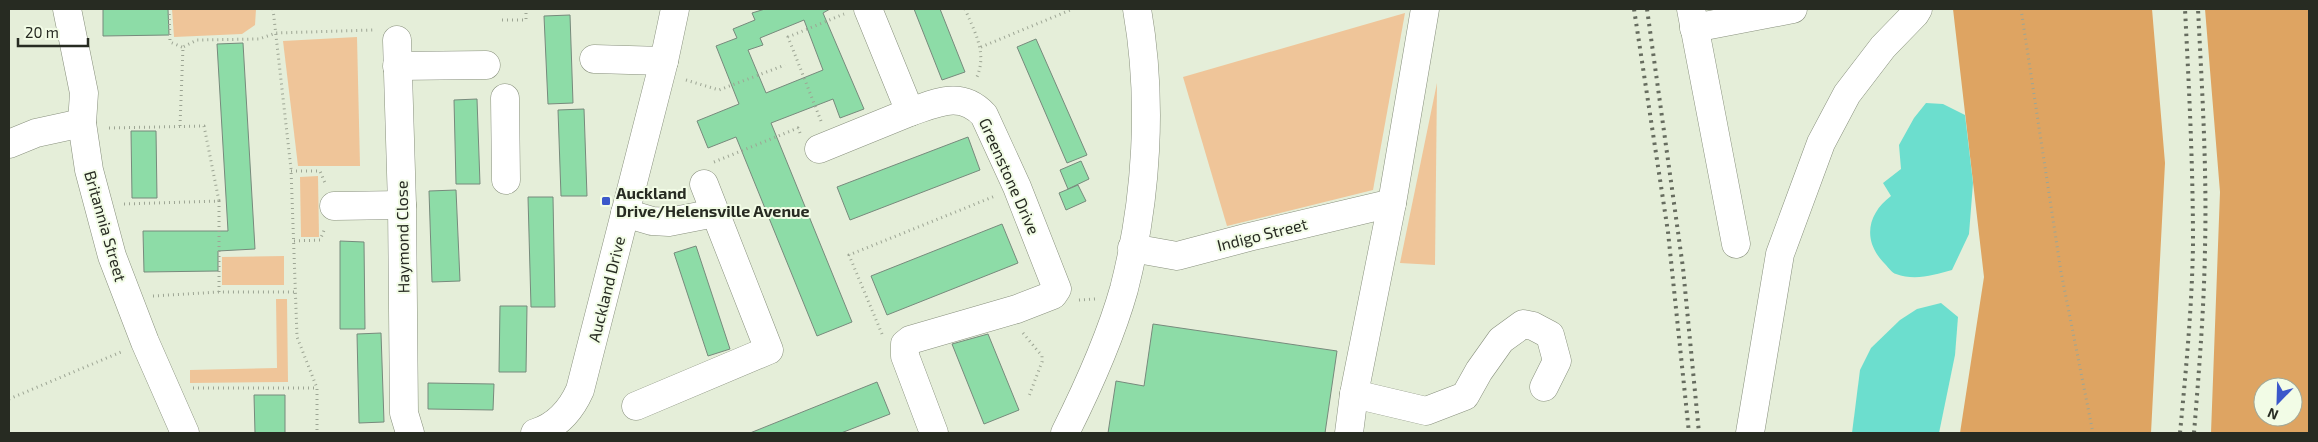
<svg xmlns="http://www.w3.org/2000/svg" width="2318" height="442" viewBox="0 0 2318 442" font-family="'Exo 2',sans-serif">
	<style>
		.green { fill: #efc599 }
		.forest { fill: #dea462; fill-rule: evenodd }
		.water { fill: #6cdece }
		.building { fill: #8ddca7; stroke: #778a7c; fill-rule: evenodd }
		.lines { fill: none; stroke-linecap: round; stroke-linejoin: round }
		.minor-casing { stroke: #88907d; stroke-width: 29 }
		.path { stroke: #9da594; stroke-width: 3; stroke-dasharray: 1 4; stroke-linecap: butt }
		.minor { stroke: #fff; stroke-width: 28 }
		.rail { stroke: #666c5f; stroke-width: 4; stroke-dasharray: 2.5 5; stroke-linecap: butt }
		.poi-dot { fill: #3b58ca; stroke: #f2fce6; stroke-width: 2 }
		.labels { text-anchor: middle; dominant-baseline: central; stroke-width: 4; stroke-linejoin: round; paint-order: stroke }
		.street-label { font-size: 16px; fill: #272b22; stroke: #f2fce6 }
		.poi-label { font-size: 16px; font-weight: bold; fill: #272b22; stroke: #f2fce6; text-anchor: start }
	</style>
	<rect width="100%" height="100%" fill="#e5eed9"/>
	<g class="green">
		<path d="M172 9H256L255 25 242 34 174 37Z"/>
		<path d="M1405 13 1373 190 1227 226 1183 77Z"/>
		<path d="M357 37 360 166H298L283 41Z"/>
		<path d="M1437 83 1435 265 1400 263Z"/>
		<path d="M318 176 319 237H301L300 177Z"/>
		<path d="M284 256V285H222V257Z"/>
		<path d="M276 299H287L288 382 190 383V370L277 368Z"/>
	</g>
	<g class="forest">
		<path d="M1953 9H2152L2165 163 2151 433H1960L1984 277Z"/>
		<path d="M2205 9H2309V433H2211L2220 192ZM2263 387H2293V417H2263Z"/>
	</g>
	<g class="water">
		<path d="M1926 103 1943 104 1965 115 1973 183 1969 234 1952 270C1934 275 1915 281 1896 274 1892 273 1888 267 1885 264 1862 241 1867 214 1891 196L1883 183 1901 169 1899 145 1914 118Z"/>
		<path d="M1941 303 1958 317 1955 355 1939 433H1852L1860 370 1871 348 1900 320 1917 309Z"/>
	</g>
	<g class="building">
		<path d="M103 9H168L169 35 103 36Z"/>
		<path d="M765 9H830L823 13 864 109 840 118 833 99 771 123 852 322 817 336 736 137 708 148 697 121 739 104 716 46 737 38 733 29 755 20 752 13ZM804 20 823 70 766 93 748 50 763 45 760 38Z"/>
		<path d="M914 9H940L965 72 942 80Z"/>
		<path d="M570 15 573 103 548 104 544 16Z"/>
		<path d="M1036 39 1087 155 1067 163 1017 47Z"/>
		<path d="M243 43 255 249 218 251V271L144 272 143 231H228L217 44Z"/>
		<path d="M477 99 480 184H456L454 100Z"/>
		<path d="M584 109 587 196H561L558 110Z"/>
		<path d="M131 131H156L157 198H132Z"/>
		<path d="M968 137 980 170 850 220 837 187Z"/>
		<path d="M1081 161 1089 179 1068 189 1060 170Z"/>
		<path d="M1078 185 1086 201 1066 210 1059 193Z"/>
		<path d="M456 190 460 281 432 282 429 191Z"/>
		<path d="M528 197H553L555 307H531Z"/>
		<path d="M1002 224 1018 263 887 315 871 276Z"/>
		<path d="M340 241 364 242 365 329H340Z"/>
		<path d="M696 246 730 349 708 356 674 253Z"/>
		<path d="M500 306H527L526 372H499Z"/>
		<path d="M1153 324 1337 351 1325 433H1108L1116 381 1144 386Z"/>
		<path d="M381 333 384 422 359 423 357 334Z"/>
		<path d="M988 334 1019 410 984 424 952 344Z"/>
		<path d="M877 382 890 414 841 433H750Z"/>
		<path d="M428 383 494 384 493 410 428 409Z"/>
		<path d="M254 395H285V433H255Z"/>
	</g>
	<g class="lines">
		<g class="minor-casing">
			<g id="minor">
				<path d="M67 9 84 93 82 123 89 170 112 256 145 342 185 433"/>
				<path d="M868 9 910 112C937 103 961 90 984 115L1017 187 1057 289 1053 295 1017 309 910 340 905 344V356L934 433"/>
				<path d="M1691 9 1736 244"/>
				<path d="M1694 28 1793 9"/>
				<path d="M397 40 402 205 404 413 410 433"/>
				<path d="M594 59 664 61"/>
				<path d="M397 66 486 65"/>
				<path d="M505 98 506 180"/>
				<path d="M9 144 36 133 82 123"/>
				<path d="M819 149 910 112"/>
				<path d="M334 206 402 205"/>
				<path d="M625 213 652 221 669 222 715 213"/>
				<path d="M1132 248 1177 256 1249 237 1392 203"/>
				<path d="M1354 394 1426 411 1465 396 1479 371 1501 340 1523 324 1533 326 1550 335 1557 361 1544 387"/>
				<path d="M636 406 769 350 704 184"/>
				<path d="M535 433C558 426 571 410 580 390L664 61 675 9"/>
				<path d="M1065 433C1088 387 1110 339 1124 289 1147 199 1153 100 1137 9"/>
				<path d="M1349 433 1354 394 1392 203 1425 9"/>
				<path d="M1750 433 1780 254 1821 143 1847 94 1883 47 1915 14 1918 9"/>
			</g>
		</g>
		<g class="path">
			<path d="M169 9 170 42 182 47"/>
			<path d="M273 9 291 169 297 337 317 388V433"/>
			<path d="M965 9C975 33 988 54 976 79"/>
			<path d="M2021 9 2061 272 2093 433"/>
			<path d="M502 20H526V9"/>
			<path d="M981 47 1073 9"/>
			<path d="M686 80 719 90 785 65"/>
			<path d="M821 121 788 37 844 14"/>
			<path d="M180 126 183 47 197 40 259 39 276 33 373 30"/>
			<path d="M109 128 204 126 219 201"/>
			<path d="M714 162 798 128 800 133"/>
			<path d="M291 171H320L325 183"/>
			<path d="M124 204 219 201V292H295"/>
			<path d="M294 241 320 240 325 228"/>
			<path d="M153 296 219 292"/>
			<path d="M1079 300 1095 299"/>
			<path d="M1023 333 1042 356V362L1029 396"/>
			<path d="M882 334 849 255 995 196"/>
			<path d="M193 388H317"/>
			<path d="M9 399 121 352"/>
		</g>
		<use href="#minor" class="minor"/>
		<g class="rail">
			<path d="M1634 9 1668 232 1689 433"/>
			<path d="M1647 9 1683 268 1699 433"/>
			<path d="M2180 433C2186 370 2192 307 2193 244 2193 165 2189 87 2185 9"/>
			<path d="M2194 433C2199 371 2204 310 2205 248 2207 168 2202 88 2198 9"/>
		</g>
	</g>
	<rect class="poi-dot" x="601" y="196" width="10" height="10" rx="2.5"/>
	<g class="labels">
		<g class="street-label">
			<text transform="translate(1010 176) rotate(66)">Greenstone Drive</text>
			<text transform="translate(106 226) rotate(74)">Britannia Street</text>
			<text transform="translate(1262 234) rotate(-14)">Indigo Street</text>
			<text transform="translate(402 237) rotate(-91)">Haymond Close</text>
			<text transform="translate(606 289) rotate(-76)">Auckland Drive</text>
		</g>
		<g class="poi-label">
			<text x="616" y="192">Auckland<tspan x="616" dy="18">Drive/Helensville Avenue</tspan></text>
		</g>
	</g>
	<rect width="2318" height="442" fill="none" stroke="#272b22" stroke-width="20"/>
	<g transform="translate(2278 402) rotate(203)"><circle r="24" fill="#f2fce6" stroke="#a1a898"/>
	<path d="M0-4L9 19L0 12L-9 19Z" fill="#3b58ca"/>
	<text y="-8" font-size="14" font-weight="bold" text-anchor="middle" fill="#272b22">N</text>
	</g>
	<path d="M18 38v8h70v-8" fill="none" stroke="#272b22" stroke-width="2.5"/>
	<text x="25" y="38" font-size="15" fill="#272b22" stroke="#f2fce6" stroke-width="4" paint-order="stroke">20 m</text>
</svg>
